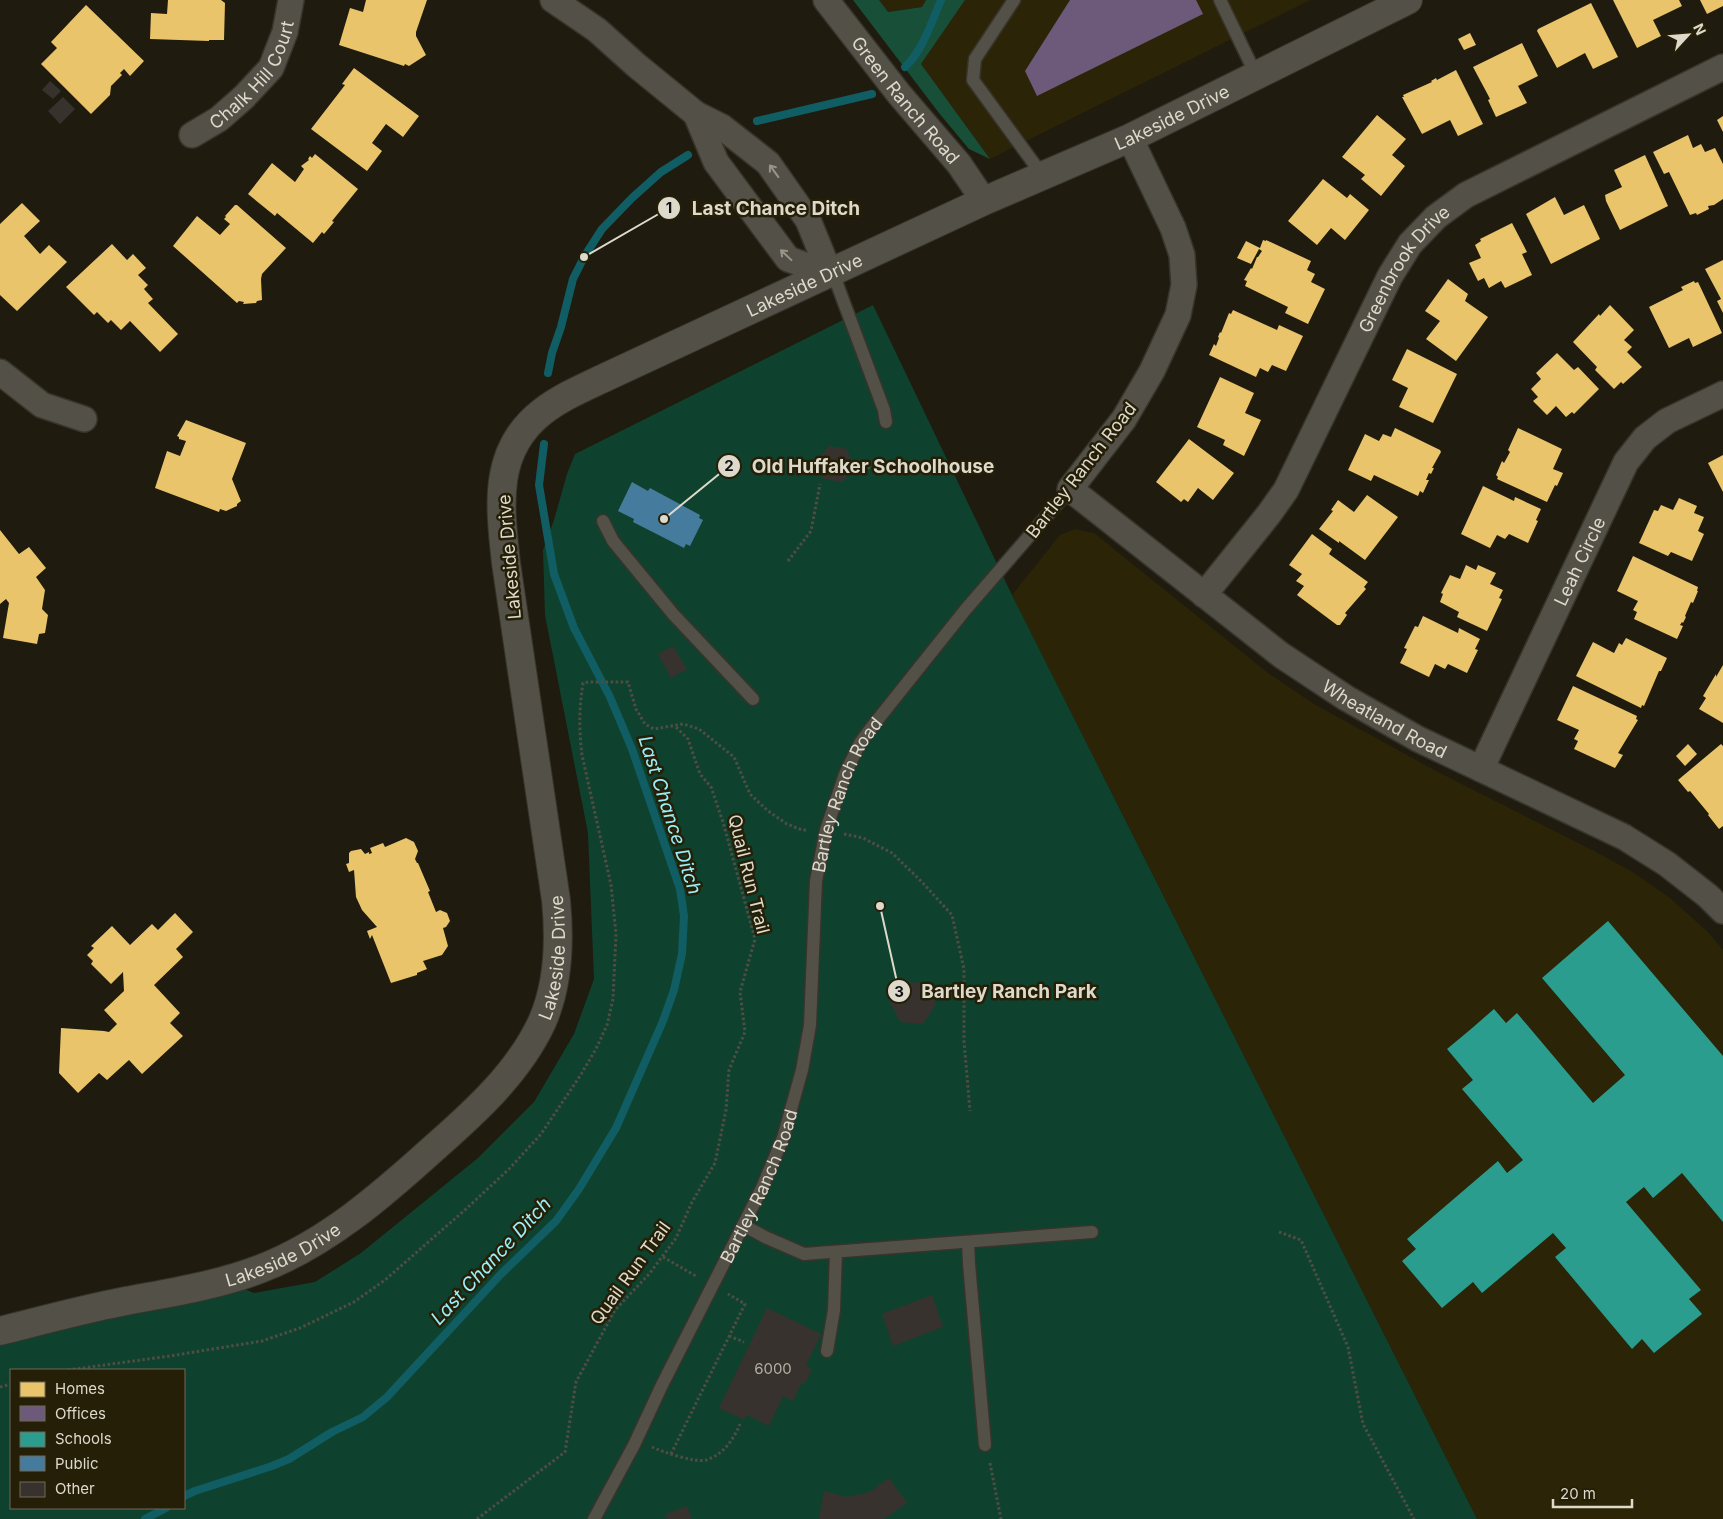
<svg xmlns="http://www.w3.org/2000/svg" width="1723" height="1519" viewBox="0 0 1723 1519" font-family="Inter,sans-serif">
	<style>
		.built { fill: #2c2406 }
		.green { fill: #0f422e; fill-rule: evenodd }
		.forest { fill: #184f38 }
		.homes { fill: #e9c46a }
		.offices { fill: #6d597a }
		.schools { fill: #2a9d8f }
		.public { fill: #457b9d }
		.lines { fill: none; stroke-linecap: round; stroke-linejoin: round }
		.stream { stroke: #105d64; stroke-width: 8 }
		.building { fill: #38322e }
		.service-casing { stroke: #37342c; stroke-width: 15 }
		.minor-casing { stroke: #37342c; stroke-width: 28 }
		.tertiary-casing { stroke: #37342c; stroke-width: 30 }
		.path { stroke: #504d44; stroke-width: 3; stroke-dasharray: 2.5 2.5; stroke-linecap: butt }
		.service { stroke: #535047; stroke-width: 12 }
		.minor { stroke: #535047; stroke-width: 25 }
		.tertiary { stroke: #535047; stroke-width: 28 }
		.oneway { stroke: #989489 }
		.labels { text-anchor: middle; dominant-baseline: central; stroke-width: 5; stroke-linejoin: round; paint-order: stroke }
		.number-label { font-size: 15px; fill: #b4afa4 }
		.street-label { font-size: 18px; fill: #ddd9cb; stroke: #251f08 }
		.water-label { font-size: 19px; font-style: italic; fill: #99effa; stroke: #251f08 }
		.leader { fill: none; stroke: #ddd9cb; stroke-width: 2 }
		.callout-dot { fill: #ddd9cb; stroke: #251f08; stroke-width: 2 }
		.mark-label { font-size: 15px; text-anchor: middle; font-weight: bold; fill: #111 }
		.callout-label { font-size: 19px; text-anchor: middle; font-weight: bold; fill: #ddd9cb; stroke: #251f08; stroke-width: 5; stroke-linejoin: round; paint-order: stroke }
	</style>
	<rect width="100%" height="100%" fill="#1f1b0e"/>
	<g class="built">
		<path d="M879 0H926L922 7 887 12Z"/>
		<path d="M965 0H1310L990 159 921 64Z"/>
		<path d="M1075 529 1094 533 1268 673 1314 704 1438 772 1594 851 1631 871 1670 898 1708 932 1723 950V1519H1477L1012 595 1060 535Z"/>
	</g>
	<path class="green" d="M873 305 1012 595 1477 1519H0V1335L232 1284 254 1293 315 1282 361 1253 478 1158 534 1102 574 1034 594 979 588 833 545 615 543 550 554 520 567 474 575 454ZM11 1370H184V1508H11Z"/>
	<path class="forest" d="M853 0H879L888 12 922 7 926 0H965L921 64 990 159 969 149 939 113Z"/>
	<g class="homes">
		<path d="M168 0H221L225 3 224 40H209V41L150 39 151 13 167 14Z"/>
		<path d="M366 0H427L416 32V36L426 55 409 66 405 64 404 66 339 45 350 8 363 12Z"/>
		<path d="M1613 0H1679L1682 6 1653 20 1661 36 1637 48Z"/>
		<path d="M1700 0H1723V6L1707 14Z"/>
		<path d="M1591 3 1618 57 1593 69 1585 53 1557 68 1537 31 1538 29Z"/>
		<path d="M86 5 144 61 130 76 124 69 120 73 122 75 111 86 110 95 91 114 41 64 57 48 51 42Z"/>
		<path d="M1470 33 1476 45 1464 50 1458 39Z"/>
		<path d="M1522 43 1538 76 1518 86 1527 103 1496 117 1488 100 1490 99 1488 95 1473 67Z"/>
		<path d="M354 68 419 116 403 137 386 124 372 143 382 151 367 171 311 129 345 85 342 84Z"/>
		<path d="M1456 70 1483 124 1458 136 1450 120 1422 134 1402 97H1404L1403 95 1432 82 1431 81 1436 78 1437 80Z"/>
		<path d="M1377 115 1406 139 1392 155 1405 166 1381 196 1361 179 1365 175 1342 157Z"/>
		<path d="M1723 116V132L1717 120Z"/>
		<path d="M1688 135 1693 148 1701 144 1705 152 1715 148 1723 164V199L1714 205 1708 206 1709 209 1697 215 1696 213 1690 215 1669 172 1664 174 1653 152Z"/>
		<path d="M315 154 358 189 332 221 334 222 324 234 322 232 313 243 277 213 275 216 248 194 272 163 295 182 304 169 301 166 309 160 308 159 310 156 312 158Z"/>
		<path d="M1645 155 1668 206 1620 230 1606 201 1605 195 1622 187 1614 170Z"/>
		<path d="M1323 179 1347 198 1350 194 1369 210 1345 240 1331 228 1317 245 1288 221Z"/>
		<path d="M1555 197 1564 215 1584 205 1600 239 1551 264 1526 214Z"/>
		<path d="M22 203 40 221 24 236 40 254 49 245 67 262 17 311 0 295V224Z"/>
		<path d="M235 205H237L286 248 262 274 261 279 262 300 257 301 256 303 243 304 244 302 239 301 237 303 173 246 197 216 220 235 230 224 224 219 226 217 225 216Z"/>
		<path d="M1512 223 1527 252 1522 254 1532 275 1505 288 1501 281 1489 288 1484 278 1478 281 1469 263 1481 258 1475 245 1481 241 1480 239Z"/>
		<path d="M1263 240 1266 241V240L1311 261 1307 270 1315 274 1311 282 1325 289 1308 324 1285 313 1288 307 1245 286 1247 281 1244 280 1251 268 1252 269 1257 257H1258L1262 251 1259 249 1251 264 1237 258 1246 241 1260 248Z"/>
		<path d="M112 244 127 260 133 254 146 268 138 275 148 285 144 289 153 299 148 303 178 334 160 352 130 321 121 330 111 320 108 323 97 312 94 315 66 287Z"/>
		<path d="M1723 260V313L1717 301 1721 299 1705 269Z"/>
		<path d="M1448 279 1468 294 1465 301 1488 317 1456 361 1426 339 1440 321 1425 311Z"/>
		<path d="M1694 281 1695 283 1698 282 1722 333 1693 347 1689 338 1669 348 1649 307 1683 290 1681 287Z"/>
		<path d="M1610 305 1634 330 1624 340 1632 347 1627 352 1642 367 1623 384 1621 382 1614 389 1595 370 1597 367 1573 342 1599 314 1600 316Z"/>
		<path d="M1233 310 1277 330 1279 325 1303 336 1286 371 1272 365 1268 372 1260 368 1256 377 1209 355 1214 344 1216 346 1219 338 1218 337 1220 332 1221 333 1229 313 1231 314Z"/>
		<path d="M1407 349 1457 374 1433 423 1399 407 1408 388 1392 380Z"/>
		<path d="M1557 353 1574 370 1578 367 1599 389 1574 414 1572 412 1566 417 1556 406 1547 415 1533 401 1538 397 1531 389 1541 379 1536 373Z"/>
		<path d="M1220 377 1254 393 1245 413 1261 420 1244 456 1223 445 1225 440 1197 427Z"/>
		<path d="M186 420 246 443 232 479 241 501 237 504V506L226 511 220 509 219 512 155 488 167 451 180 456 186 441 179 439V437L177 436Z"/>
		<path d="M1395 428 1440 450 1441 452 1432 468H1434L1431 474 1429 473 1426 480H1429L1423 493 1420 491 1418 496 1374 475 1371 481 1348 470 1365 434 1379 441 1383 434 1391 437Z"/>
		<path d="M1518 428 1562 449 1553 469 1563 473 1557 486 1555 485 1547 502 1497 479 1498 477 1496 475 1502 461 1504 463 1510 452 1508 450Z"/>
		<path d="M1189 439 1234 473 1213 500 1198 488 1188 502 1184 499 1181 502 1156 482Z"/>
		<path d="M1723 455V492L1708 463Z"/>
		<path d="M1483 486 1514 501 1515 497 1541 509 1536 520 1538 521 1528 543 1509 534 1505 539 1497 535 1490 548 1461 534Z"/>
		<path d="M1367 495 1398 517 1365 560 1339 541V543L1319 529 1333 511 1331 510 1338 500 1354 512Z"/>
		<path d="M1679 498 1697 506 1694 513 1704 517 1698 531 1704 534 1692 561 1671 552 1668 556 1639 543 1654 510 1658 511 1661 505 1673 510Z"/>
		<path d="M0 530 19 554 29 547 46 568 36 577 45 590 42 609 48 615 45 633 39 634 37 644 3 638 9 603 6 599 0 604Z"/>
		<path d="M1312 534 1332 549 1329 554 1368 582 1364 587 1366 589 1345 613 1347 615 1340 625H1337L1297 595 1304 586 1296 581 1302 574 1289 565Z"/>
		<path d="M1633 556 1698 587 1697 591H1698L1693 603 1691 602 1685 616 1686 617 1683 623 1682 622 1680 625 1683 626 1677 639 1634 619 1637 612 1633 610 1638 601 1617 591Z"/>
		<path d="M1466 565 1476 570 1478 565 1496 573 1490 584 1503 590 1499 598 1502 599 1487 631 1457 617 1459 612 1440 602 1443 594 1441 593 1450 575 1460 579Z"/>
		<path d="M1423 616 1458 633 1459 628 1480 639 1475 649 1478 650 1467 673 1448 664 1445 669 1435 664 1429 677 1400 663 1407 649 1404 648 1415 626 1418 627Z"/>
		<path d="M1626 638 1667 658 1661 671H1659L1644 706 1642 705 1641 708 1576 676 1593 642 1614 653 1619 643 1622 645Z"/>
		<path d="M1723 665V723L1699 709 1706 698 1703 696 1716 674V677Z"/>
		<path d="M1573 686 1637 716 1636 719 1638 720 1618 753 1623 755 1615 768 1574 749 1578 741 1574 739 1579 730 1557 720Z"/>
		<path d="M1688 744 1697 754 1685 766 1676 756Z"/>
		<path d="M1721 744 1723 746V826L1719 829 1708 815 1709 814 1690 791 1688 792 1678 780Z"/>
		<path d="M406 838 414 842 418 851 415 859 417 863H418L430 891 428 892 436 912 440 910 447 913 450 921 446 927 443 928 448 946 442 955 423 961 427 969 417 973V975L391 983 372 935 370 939 367 931 377 927 362 910 356 897 354 870 349 872 346 864 349 863V853L351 851 361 849 365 854 369 852V854L372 853 370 848 383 843 385 847Z"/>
		<path d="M175 913 193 932 176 949 183 957 154 985 180 1013 170 1023 183 1036 142 1074 129 1060 107 1080 99 1073 78 1093 59 1073 61 1028 104 1031 109 1032 117 1024 104 1010 124 991 123 972 111 984 91 964 93 961 87 955 94 948 91 946 112 926 130 945 152 924 158 930Z"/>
	</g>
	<path class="offices" d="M1070 0H1196L1203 14 1037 96 1025 71Z"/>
	<path class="schools" d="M1608 921 1723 1056V1222L1682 1173 1653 1198 1644 1187 1626 1202 1701 1290 1689 1299 1702 1314 1654 1353 1642 1339 1632 1349 1555 1257 1566 1248 1553 1233 1482 1293 1473 1282 1442 1308 1402 1261 1416 1249 1407 1239 1498 1161 1507 1173 1523 1160 1462 1089 1473 1080 1447 1049 1471 1029 1494 1009 1506 1023 1517 1013 1593 1103 1625 1075 1542 978Z"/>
	<path class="public" d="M632 482 648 491 650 488 700 515 699 518 703 520 690 546 686 544 684 548 633 522 634 519 618 511Z"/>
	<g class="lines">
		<g class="stream">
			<path d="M905 67C922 52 932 21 941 0"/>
			<path d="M757 121 872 94"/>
			<path d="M548 373 552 353 561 327 573 279 584 257 602 229 632 198 661 172 688 155"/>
			<path d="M184 1496 195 1491 272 1466 289 1459 332 1432 363 1417 387 1397 501 1274 556 1221 579 1189 616 1128 663 1021 674 990 682 954 684 916 680 889 632 749 610 697 574 628 554 574 539 485 544 444"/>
			<path d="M145 1519 166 1508"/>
		</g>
	</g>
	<g class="building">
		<path d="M50 81 61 91 53 99 42 90Z"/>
		<path d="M63 97 75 109 60 124 48 111Z"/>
		<path d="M829 446 847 449 854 467 842 482 824 479 816 461Z"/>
		<path d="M673 646 687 669 671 678 658 654Z"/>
		<path d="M902 982 925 983 936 1004 923 1024 900 1022 890 1002Z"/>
		<path d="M932 1295 943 1327 893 1346 882 1314Z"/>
		<path d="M767 1308 821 1334 806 1366 812 1369 805 1384 802 1382 793 1401 783 1396 769 1426 747 1415 744 1420 719 1408Z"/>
		<path d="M889 1478 907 1503 884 1519H819L824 1491 847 1497 870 1492Z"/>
		<path d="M687 1506 692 1519H667L666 1514Z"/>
	</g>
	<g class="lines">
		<g class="service-casing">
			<g id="service">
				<path d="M1014 0 975 59 973 80 1043 176"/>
				<path d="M1220 0 1256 75"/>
				<path d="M830 274 837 284 884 410 886 422"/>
				<path d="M603 521 613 541 673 614 753 699"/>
				<path d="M743 1225 765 1237 804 1254 1092 1232"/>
				<path d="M968 1242 969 1264 985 1445"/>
				<path d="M827 1351 834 1310 836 1252"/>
				<path id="s1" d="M594 1519 634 1445 662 1385 761 1190 783 1138 802 1070 810 1025 816 881 826 830 845 774 860 743 871 728 966 609 1070 489"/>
			</g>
		</g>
		<g class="minor-casing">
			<g id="minor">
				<path d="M553 0 597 30 636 65 696 114 722 127 768 163 808 220 830 274"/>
				<path id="s2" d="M826 0 899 94 959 164 984 201"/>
				<path d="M696 114 716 162 788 259 830 274"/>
				<path id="s3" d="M192 135 219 119 244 97 271 68 285 32 291 0"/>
				<path id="s4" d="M1130 138 1173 228 1182 255 1184 285 1178 315 1152 371 1124 419 1070 489 1281 655 1346 698 1418 739 1624 837 1667 864 1708 896 1723 911"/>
				<path d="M0 372 42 405 84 419"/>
				<path id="s5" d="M1204 595 1269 514 1286 490 1390 276 1410 244 1436 217 1466 195 1723 67"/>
				<path id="s6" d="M1481 769 1626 462 1645 438 1667 421 1723 394"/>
			</g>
		</g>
		<g class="tertiary-casing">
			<g id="tertiary">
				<path id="s7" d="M0 1331C40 1321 80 1310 121 1302 167 1293 216 1286 260 1269 326 1244 382 1195 434 1148 475 1112 519 1072 542 1022 559 984 560 941 556 900L506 563C500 507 492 451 542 412 561 397 585 387 606 377L984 201 1130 138 1408 0"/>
			</g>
		</g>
		<g class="path">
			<path d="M858 465 871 468"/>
			<path d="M788 561 811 531 820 484"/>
			<path d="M844 834 863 838 892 853 922 882 952 915 964 969V1041L970 1111"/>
			<path d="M1279 1232 1301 1240 1348 1347 1363 1424 1414 1519"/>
			<path d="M663 1257 696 1276"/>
			<path d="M729 1336 744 1342"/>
			<path d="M68 1370 170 1356 262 1341 300 1328 354 1302 385 1280 466 1209 510 1168 541 1134 580 1076 596 1049 607 1025 613 999 616 934 611 885 582 755C579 731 579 707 583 683L589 682H628L636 709 645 724 654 729 683 724 699 729 734 757 750 794 768 811 787 824 802 830H808"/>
			<path d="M0 1387 11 1384"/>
			<path d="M652 1447C663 1452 695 1463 706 1460 723 1455 734 1439 740 1424"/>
			<path d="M671 1454 745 1304 728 1294"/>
			<path d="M990 1463 1001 1519"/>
			<path d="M477 1519 565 1452 576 1382 615 1310 650 1273 676 1238 692 1202 715 1163 726 1110 729 1070 745 1032 740 992 755 939 723 822 711 787 700 774 688 739 675 726"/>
		</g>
		<use href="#service" class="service"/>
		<use href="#minor" class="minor"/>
		<use href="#tertiary" class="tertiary"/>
	</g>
	<defs><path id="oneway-shaft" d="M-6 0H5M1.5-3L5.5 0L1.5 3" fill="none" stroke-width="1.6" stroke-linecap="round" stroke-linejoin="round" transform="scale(1.25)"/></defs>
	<g class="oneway">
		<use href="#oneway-shaft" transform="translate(774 171) rotate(-126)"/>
		<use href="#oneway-shaft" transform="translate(786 255) rotate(-137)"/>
	</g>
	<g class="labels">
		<g class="number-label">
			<text x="773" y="1368">6000</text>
		</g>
		<g class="street-label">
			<text stroke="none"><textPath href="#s3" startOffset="88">Chalk Hill Court</textPath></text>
			<text stroke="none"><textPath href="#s2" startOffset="128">Green Ranch Road</textPath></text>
			<text stroke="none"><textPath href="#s7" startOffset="1972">Lakeside Drive</textPath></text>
			<text stroke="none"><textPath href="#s5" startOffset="385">Greenbrook Drive</textPath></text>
			<text stroke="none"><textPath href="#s7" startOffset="1568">Lakeside Drive</textPath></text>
			<text transform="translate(1081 470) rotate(-52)">Bartley Ranch Road</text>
			<text transform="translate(509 557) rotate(-95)">Lakeside Drive</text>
			<text stroke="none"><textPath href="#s6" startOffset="230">Leah Circle</textPath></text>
			<text stroke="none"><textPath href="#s4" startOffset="785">Wheatland Road</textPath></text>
			<text stroke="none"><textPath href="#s1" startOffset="778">Bartley Ranch Road</textPath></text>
			<text transform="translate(749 874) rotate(76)">Quail Run Trail</text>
			<text stroke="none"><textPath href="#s7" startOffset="714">Lakeside Drive</textPath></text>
			<text stroke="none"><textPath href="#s1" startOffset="372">Bartley Ranch Road</textPath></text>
			<text stroke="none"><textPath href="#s7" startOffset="294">Lakeside Drive</textPath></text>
			<text transform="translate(630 1273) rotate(-54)">Quail Run Trail</text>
		</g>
		<g class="water-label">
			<text transform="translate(670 815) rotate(72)">Last Chance Ditch</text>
			<text transform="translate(491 1261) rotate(-47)">Last Chance Ditch</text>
		</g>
	</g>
	<path class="leader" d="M584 257L669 208M664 519L729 466M880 906L899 991"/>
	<g class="callout-dot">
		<circle cx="584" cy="257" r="5"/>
		<circle cx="664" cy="519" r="5"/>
		<circle cx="880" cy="906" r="5"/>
		<circle cx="669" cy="208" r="12"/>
		<circle cx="729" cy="466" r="12"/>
		<circle cx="899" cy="991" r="12"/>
	</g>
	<g class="mark-label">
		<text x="669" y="213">1</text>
		<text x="729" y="471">2</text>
		<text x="899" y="997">3</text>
	</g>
	<g class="callout-label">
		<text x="776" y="215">Last Chance Ditch</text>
		<text x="873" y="473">Old Huffaker Schoolhouse</text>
		<text x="1009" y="998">Bartley Ranch Park</text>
	</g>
	<rect x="10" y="1369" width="175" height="140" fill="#251f08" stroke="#6f6956"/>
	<rect x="20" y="1382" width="25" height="15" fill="#e9c46a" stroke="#6f6956"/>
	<text x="55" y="1394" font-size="15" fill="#ddd9cb">Homes</text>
	<rect x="20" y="1406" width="25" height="15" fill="#6d597a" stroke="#6f6956"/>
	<text x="55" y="1419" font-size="15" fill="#ddd9cb">Offices</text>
	<rect x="20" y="1432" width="25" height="15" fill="#2a9d8f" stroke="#6f6956"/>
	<text x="55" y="1444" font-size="15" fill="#ddd9cb">Schools</text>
	<rect x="20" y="1456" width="25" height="15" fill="#457b9d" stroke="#6f6956"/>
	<text x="55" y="1469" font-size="15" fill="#ddd9cb">Public</text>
	<rect x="20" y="1482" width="25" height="15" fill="#38322e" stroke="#6f6956"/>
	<text x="55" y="1494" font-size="15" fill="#ddd9cb">Other</text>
	<g transform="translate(1688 35) rotate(64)" stroke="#251f08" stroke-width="4" paint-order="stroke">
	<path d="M0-4L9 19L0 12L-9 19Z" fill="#ddd9cb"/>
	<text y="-8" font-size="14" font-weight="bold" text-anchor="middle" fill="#ddd9cb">N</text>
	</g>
	<path d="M1553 1499v8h79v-8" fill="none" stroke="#ddd9cb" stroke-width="2.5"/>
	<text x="1560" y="1499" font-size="15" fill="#ddd9cb" stroke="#251f08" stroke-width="4" paint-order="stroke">20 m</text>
</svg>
